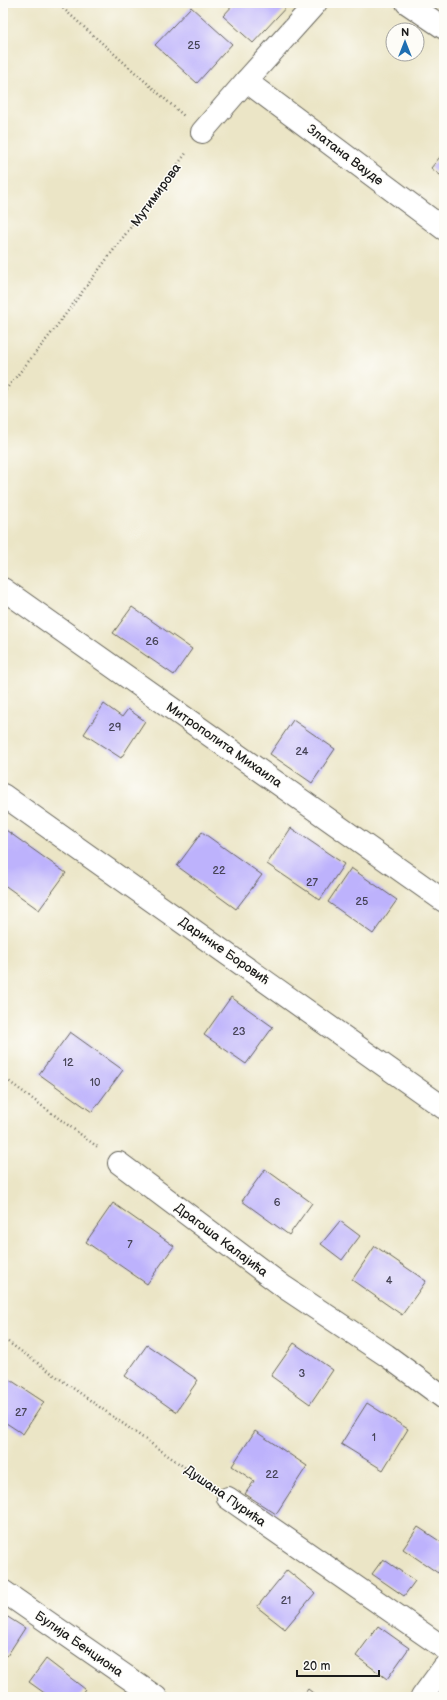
<svg xmlns="http://www.w3.org/2000/svg" width="447" height="1700" viewBox="0 0 447 1700" font-family="'Balsamiq Sans',sans-serif">
	<style>
		.building { fill: #bdb2fc }
		.lines { fill: none; stroke-linecap: round; stroke-linejoin: round }
		.minor-casing { stroke: #646258; stroke-width: 24 }
		.path { stroke: #646258; stroke-width: 2.5; stroke-dasharray: 1 3; stroke-linecap: butt }
		.minor { stroke: #fff; stroke-width: 22 }
		.labels { text-anchor: middle; dominant-baseline: central; stroke-width: 3; stroke-linejoin: round; paint-order: stroke }
		.number-label { font-size: 11px; fill: #444254 }
		.street-label { font-size: 13px; fill: #1c1c1c; stroke: #fdfcf7 }
	</style>
	<rect width="100%" height="100%" fill="#fdfcf7"/>
	<filter id="ink" filterUnits="userSpaceOnUse"><feTurbulence type="fractalNoise" baseFrequency=".025" numOctaves="2"/><feDisplacementMap in="SourceGraphic" scale="8" xChannelSelector="R" yChannelSelector="G"/><feConvolveMatrix kernelMatrix="1 2 1 2 8 2 1 2 1" color-interpolation-filters="sRGB"/></filter>
	<filter id="wash" filterUnits="userSpaceOnUse"><feTurbulence type="fractalNoise" baseFrequency=".012" numOctaves="4" result="noise"/><feDisplacementMap in="SourceGraphic" scale="16" xChannelSelector="R" yChannelSelector="G"/><feGaussianBlur stdDeviation="0.9" result="paint"/><feColorMatrix in="noise" values="0 0 0 0 0 0 0 0 0 0 0 0 0 0 0 0 0 1.4 0 .05"/><feComposite in="paint" operator="in"/></filter>
	<g filter="url(#wash)">
		<rect width="100%" height="100%" fill="#ebe5c6"/>
		<g id="blocks">
			<g class="building">
				<path d="M235 3H288L289 4 253 43 223 16Z"/>
				<path d="M191 7 232 44 197 83 155 45Z"/>
				<path d="M444 152V178L431 168Z"/>
				<path d="M132 607 192 649 174 675 113 633Z"/>
				<path d="M3 688 7 691 3 697Z"/>
				<path d="M104 704 122 717 128 709 145 721 121 758 84 734Z"/>
				<path d="M293 720 335 749 312 783 270 754Z"/>
				<path d="M3 828 66 873 39 910 3 884Z"/>
				<path d="M291 828 344 864 320 900 267 864Z"/>
				<path d="M202 832 262 875 236 909 177 866Z"/>
				<path d="M351 868 397 900 373 934 328 902Z"/>
				<path d="M231 997 273 1027 246 1064 204 1035Z"/>
				<path d="M70 1032 123 1070 92 1112 39 1074Z"/>
				<path d="M265 1169 312 1203 289 1235 242 1201Z"/>
				<path d="M113 1203 174 1246 147 1284 86 1242Z"/>
				<path d="M340 1221 360 1236 342 1260 321 1244Z"/>
				<path d="M375 1246 426 1281 402 1315 352 1280Z"/>
				<path d="M294 1343 333 1370 310 1404 271 1376Z"/>
				<path d="M147 1345 198 1380 176 1412 125 1376Z"/>
				<path d="M6 1377 44 1402 23 1434 3 1421V1382Z"/>
				<path d="M367 1403 408 1429 383 1470 341 1444Z"/>
				<path d="M255 1431 307 1466 276 1514 245 1494 254 1481 232 1466Z"/>
				<path d="M418 1527 444 1544V1564L438 1573 403 1549Z"/>
				<path d="M383 1559 415 1581 404 1596 372 1574Z"/>
				<path d="M444 1567V1576L440 1574Z"/>
				<path d="M287 1570 315 1593 285 1629 257 1607Z"/>
				<path d="M3 1614 25 1628 7 1656 3 1653Z"/>
				<path d="M378 1626 409 1648 387 1679 356 1656Z"/>
				<path d="M46 1659 85 1689 79 1697H50L29 1682Z"/>
				<path d="M308 1689 318 1697H302Z"/>
			</g>
		</g>
	</g>
	<g filter="url(#ink)">
		<use href="#blocks" fill-opacity="0" stroke="#646258" stroke-width="1"/>
		<g class="lines">
			<g class="minor-casing">
				<g id="minor">
					<path d="M407 3 444 28"/>
					<path d="M246 81 444 229"/>
					<path d="M202 132 246 81 316 3"/>
					<path d="M3 589 444 901"/>
					<path d="M3 795 444 1108"/>
					<path d="M119 1163 284 1287 386 1355 444 1398"/>
					<path d="M228 1498 444 1648"/>
					<path d="M3 1591 156 1697"/>
					<path d="M422 1697 444 1667"/>
				</g>
			</g>
			<g class="path">
				<path d="M57 3 184 116"/>
				<path d="M3 393 50 335 187 152"/>
				<path d="M3 1077 99 1148"/>
				<path d="M8 1342 208 1484"/>
			</g>
			<use href="#minor" class="minor"/>
		</g>
	</g>
	<g class="labels">
		<g class="number-label">
			<text x="194" y="45">25</text>
			<text x="152" y="641">26</text>
			<text x="115" y="727">29</text>
			<text x="302" y="751">24</text>
			<text x="219" y="870">22</text>
			<text x="312" y="882">27</text>
			<text x="362" y="901">25</text>
			<text x="239" y="1031">23</text>
			<text x="68" y="1062">12</text>
			<text x="95" y="1082">10</text>
			<text x="277" y="1202">6</text>
			<text x="130" y="1244">7</text>
			<text x="389" y="1280">4</text>
			<text x="302" y="1373">3</text>
			<text x="21" y="1412">27</text>
			<text x="374" y="1437">1</text>
			<text x="272" y="1474">22</text>
			<text x="286" y="1600">21</text>
		</g>
		<g class="street-label">
			<text transform="translate(345 155) rotate(37)">Златана Вауде</text>
			<text transform="translate(156 195) rotate(-54)">Мутимирова</text>
			<text transform="translate(224 745) rotate(35)">Митрополита Михаила</text>
			<text transform="translate(224 951) rotate(35)">Даринке Боровић</text>
			<text transform="translate(221 1240) rotate(37)">Драгоша Калајића</text>
			<text transform="translate(225 1496) rotate(35)">Душана Пурића</text>
			<text transform="translate(79 1644) rotate(35)">Булија Бенциона</text>
		</g>
	</g>
	<rect width="447" height="1700" fill="none" stroke="#fdfcf7" stroke-width="16"/>
	<g transform="translate(405 42)"><circle r="19" fill="#fdfcf7" stroke="#a3a29f"/>
	<path d="M0-3L7 15L0 10L-7 15Z" fill="#1f6fb2"/>
	<text y="-6" font-size="11" font-weight="bold" text-anchor="middle" fill="#1c1c1c">N</text>
	</g>
	<path d="M297 1670v6h82v-6" fill="none" stroke="#1c1c1c" stroke-width="2"/>
	<text x="303" y="1670" font-size="12" fill="#1c1c1c" stroke="#fdfcf7" stroke-width="3" paint-order="stroke">20 m</text>
</svg>
